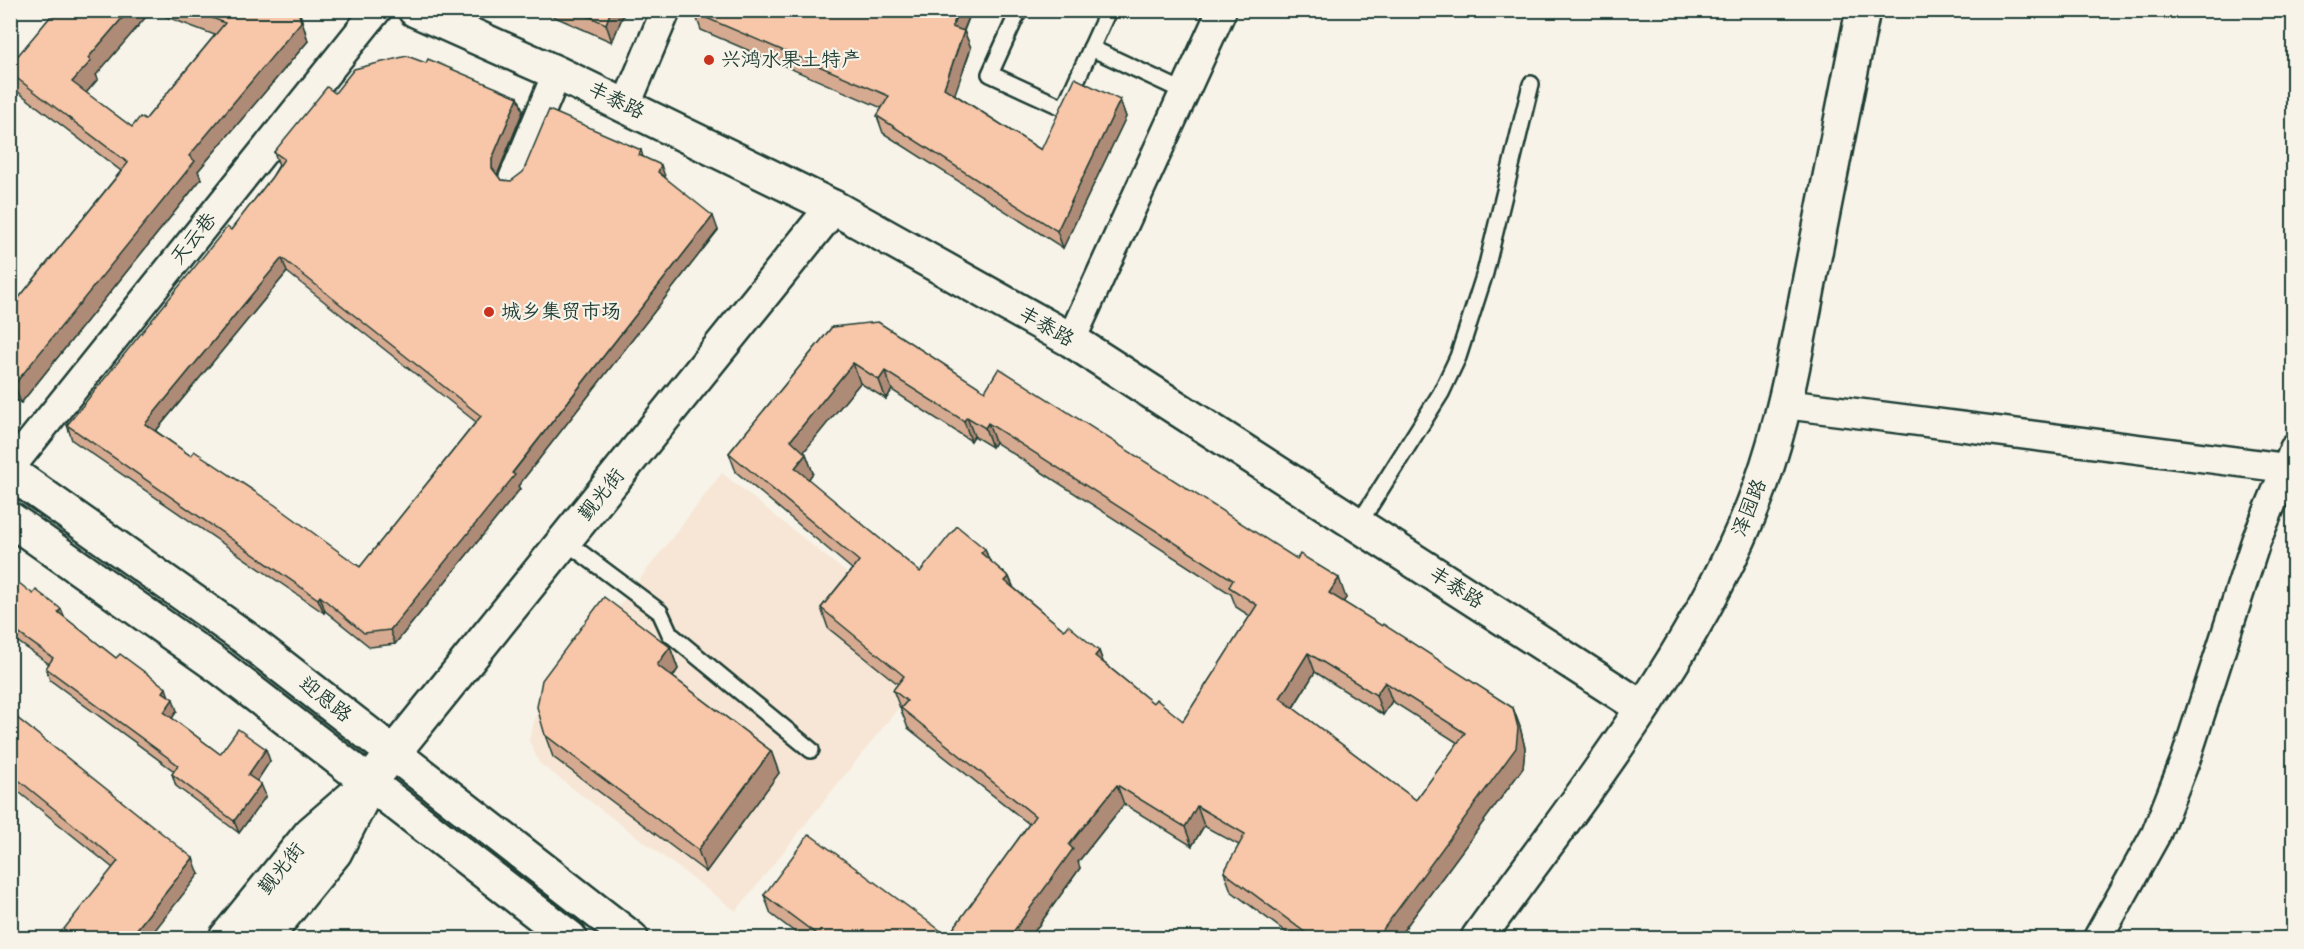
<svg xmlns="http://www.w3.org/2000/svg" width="2304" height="949" viewBox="0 0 2304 949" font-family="Mynerve,'LXGW WenKai TC',sans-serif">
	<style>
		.built { fill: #f7e6d5 }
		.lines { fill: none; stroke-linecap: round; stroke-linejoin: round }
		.lane-casing { stroke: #1f3d34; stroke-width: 20 }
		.street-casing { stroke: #1f3d34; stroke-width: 33 }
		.secondary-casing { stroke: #1f3d34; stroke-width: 38 }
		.lane { stroke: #f7f3e8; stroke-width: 15 }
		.street { stroke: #f7f3e8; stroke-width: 28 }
		.secondary { stroke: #f7f3e8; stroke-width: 33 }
		.wall { fill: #d5aa90; stroke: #1f3d34; stroke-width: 1.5; fill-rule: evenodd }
		.shaded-wall { fill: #ae8b76; stroke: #1f3d34; stroke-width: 1.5 }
		.building { fill: #f8c6a8; stroke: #1f3d34; stroke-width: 1.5; fill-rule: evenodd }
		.poi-dot { fill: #c8321e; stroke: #f7f3e8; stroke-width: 2 }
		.labels { text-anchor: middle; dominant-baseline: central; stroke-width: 4.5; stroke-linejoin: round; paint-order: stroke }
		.poi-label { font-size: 20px; fill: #1f3d34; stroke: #f7f3e8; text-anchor: start }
		.street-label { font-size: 20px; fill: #1f3d34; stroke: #f7f3e8 }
	</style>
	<rect width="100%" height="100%" fill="#f7f3e8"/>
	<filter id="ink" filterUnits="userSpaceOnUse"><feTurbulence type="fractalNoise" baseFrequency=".0167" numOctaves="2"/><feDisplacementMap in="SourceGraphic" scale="12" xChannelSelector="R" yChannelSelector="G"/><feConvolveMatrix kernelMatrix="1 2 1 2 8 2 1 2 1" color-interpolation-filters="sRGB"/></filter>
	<g filter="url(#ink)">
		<path class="built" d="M722 473 944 651 736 911 539 763 529 740 537 712Z"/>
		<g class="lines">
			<g class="lane-casing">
				<g id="lane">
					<path d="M1019 10 990 74 1064 108 1107 13 1101 10"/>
					<path d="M1091 48 1185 92"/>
					<path d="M1358 525 1441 393 1458 357 1485 273 1531 84"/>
					<path d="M565 541 660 612 670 634 811 750"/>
				</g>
			</g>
			<g class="street-casing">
				<g id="street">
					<path d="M626 105 666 10"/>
					<path d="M513 179 557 73"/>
					<path d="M1071 340 1222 10"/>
					<path d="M1785 404 2294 469"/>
					<path d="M10 468 377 10"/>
					<path d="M2098 938 2156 834 2186 758 2256 541 2294 449"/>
				</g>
			</g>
			<g class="secondary-casing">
				<g id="secondary">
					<path d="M415 10 557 73 833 207 1071 340 1641 707"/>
					<path d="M10 472 244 637 631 938"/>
					<path d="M10 519 221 668 570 938"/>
					<path d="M226 938 311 833 370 782 833 207"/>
					<path d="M265 938 335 852 363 797"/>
					<path d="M1478 938C1577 800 1701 648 1760 487 1784 421 1796 351 1809 283 1827 192 1845 101 1863 10"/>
				</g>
			</g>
			<use href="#lane" class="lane"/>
			<use href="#street" class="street"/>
			<use href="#secondary" class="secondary"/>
		</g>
		<g class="wall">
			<path d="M56 10H299L308 41 198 171 201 179 21 403 10 396V309L121 171 13 88 10 82V51L15 60ZM151 11 215 35 145 120 132 127 86 93 98 79 96 75Z"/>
			<path d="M539 10H623L624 13 612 42Z"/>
			<path d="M696 10H972L964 31 971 48 954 94 1041 150 1120 100 1126 117 1063 248 883 133 877 116 882 108 701 30 695 13Z"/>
			<path d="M426 63 518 97 523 111 498 173 497 175 501 180 511 181 641 150 643 157 718 230 518 486 520 489 395 644 370 647 325 611 324 613 72 440 67 425 231 230 272 177 279 165 274 152 335 93ZM287 272 476 422 360 567 191 456 156 431Z"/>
			<path d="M832 327 985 391 1346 598 1343 602 1513 708 1520 727 1525 748 1523 768 1397 939H1295L1231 891 1224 872 1239 845 1204 826 1192 846 1124 804 1078 862 1080 868 1029 939H804L771 914 764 895 948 936 1029 824 908 728 893 690 898 684 828 628 821 608 852 569 736 472 729 453ZM860 383 886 399 892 390 971 441 974 436 992 447 995 442 1231 594 1236 607 1250 616 1183 721 1153 703 1103 662 1099 651 1064 630 1014 588 1009 577 989 560 985 549 920 572 808 480 813 473 806 454 804 451ZM1315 672 1383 715 1392 701 1458 743 1416 800 1293 708Z"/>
			<path d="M33 594 61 609 64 617 116 658 169 696 177 711 172 718 220 754 270 761 257 781 266 796 239 833 176 786 172 774 174 771 50 680 46 668 49 664 10 636V595Z"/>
			<path d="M670 647 678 669 673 677 771 751 779 773 706 872 553 757 545 735Z"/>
			<path d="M10 706 14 709 18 719 199 874 113 868 10 785Z"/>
		</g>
		<g class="shaded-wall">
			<path d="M129 10 151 11 96 75 98 79 79 101 72 82 88 58Z"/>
			<path d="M298 10H299L301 18 308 41 198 171 201 179 21 403 14 385 189 156Z"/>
			<path d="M611 10H623L624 13 612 42 606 24Z"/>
			<path d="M959 10H972L958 44 952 27Z"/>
			<path d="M964 31 971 48 951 105 944 88Z"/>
			<path d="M11 52 18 69 10 73V53Z"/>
			<path d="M518 97 523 111 498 173 497 182 492 168V159Z"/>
			<path d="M1120 100 1126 117 1063 248 1057 231Z"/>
			<path d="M661 165 666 179 658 172Z"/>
			<path d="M713 216 718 230 518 486 520 489 395 644 390 630Z"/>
			<path d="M282 258 287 272 150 438 145 424Z"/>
			<path d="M853 363 860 383 798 459 791 440Z"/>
			<path d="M885 371 892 390 886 399 879 380Z"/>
			<path d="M967 417 974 436 971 441 964 421Z"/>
			<path d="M988 423 995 442 992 447 985 428Z"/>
			<path d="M806 454 813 473 802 488 795 468Z"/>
			<path d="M985 549 992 568 981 553Z"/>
			<path d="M1009 577 1016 596 1005 581Z"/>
			<path d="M1339 578 1346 598 1336 613 1329 593Z"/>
			<path d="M320 596 325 611 324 613 318 599Z"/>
			<path d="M61 609 66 620 58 612Z"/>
			<path d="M670 647 678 669 665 687 657 665Z"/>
			<path d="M1099 651 1106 670 1095 656Z"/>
			<path d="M1308 653 1315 672 1287 717 1280 698Z"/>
			<path d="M1385 682 1392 701 1383 715 1376 695Z"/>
			<path d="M166 688 170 700 163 692Z"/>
			<path d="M173 699 177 711 168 724 164 712Z"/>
			<path d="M1513 708 1520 727 1525 748 1523 768 1397 939H1376Z"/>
			<path d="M14 709 20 725 11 713Z"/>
			<path d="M266 749 270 761 253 787 248 775Z"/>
			<path d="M771 751 779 773 706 872 698 850Z"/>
			<path d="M261 784 266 796 239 833 234 821Z"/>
			<path d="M1117 785 1124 804 1078 862 1080 868 1029 939H1008L1069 845Z"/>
			<path d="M1197 806 1204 826 1192 846 1185 827Z"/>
			<path d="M193 858 199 874 148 939H129Z"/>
		</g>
		<g class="building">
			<path d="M56 10H129L88 58 91 61 72 82 132 127 140 117 145 120 225 23 192 10H298L301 22 189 156 195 161 14 385 10 382V309L128 163 10 73V65Z"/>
			<path d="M574 10H611L606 24Z"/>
			<path d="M696 10H959L952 27 964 31 944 88 1041 150 1075 78 1120 100 1057 231 877 116 889 96 695 13Z"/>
			<path d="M407 56 426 63 428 59 518 97 492 159V168L501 180 511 181 523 172 549 110 641 150 639 155 661 165 658 172 713 216 512 473 515 475 390 630 364 633 320 596 318 599 67 425 227 227 231 230 272 177 284 159 274 152 327 87 335 93 354 69ZM282 258 481 416 360 567 275 505 194 451 191 456 145 424Z"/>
			<path d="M878 322 985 391 999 368 1297 559 1300 554 1339 578 1329 593 1382 626 1383 624 1513 708 1518 728 1516 748 1376 939H1314L1224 872 1245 834 1197 806 1185 827 1117 785 1069 845 1073 849 1008 939H823L764 895 809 834 948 936 1035 816 901 708 907 701 893 690 904 676 821 608 859 561 729 453 832 327ZM853 363 879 380 885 371 964 421 967 417 985 428 988 423 1233 580 1229 587 1257 605 1183 721 1156 699 1153 703 1095 656 1099 651 1068 625 1064 630 1005 581 1009 577 981 553 985 549 957 526 920 572 795 468 806 454 791 440ZM1308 653 1376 695 1385 682 1465 733 1416 800 1280 698Z"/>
			<path d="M19 583 33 594 36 590 61 609 58 612 116 658 120 654 166 688 163 692 173 699 164 712 220 754 238 729 266 749 248 775 261 784 234 821 172 774 178 765 46 668 53 658 10 627V595Z"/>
			<path d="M604 597 670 647 657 665 771 751 698 850 545 735 537 707 542 680Z"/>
			<path d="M10 706 14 709 11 713 193 858 129 939H56L118 861 10 773Z"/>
			<path d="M10 924 28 939H10Z"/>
		</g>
	</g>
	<g class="poi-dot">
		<circle cx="709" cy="60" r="6"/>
		<circle cx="489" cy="312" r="6"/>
	</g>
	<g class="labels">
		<g class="poi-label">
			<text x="721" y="60">兴鸿水果土特产</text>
			<text x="501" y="312">城乡集贸市场</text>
		</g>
		<g class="street-label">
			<text transform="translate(616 101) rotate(26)">丰泰路</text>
			<text transform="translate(194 239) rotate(-51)">天云巷</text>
			<text transform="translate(1046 327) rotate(30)">丰泰路</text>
			<text transform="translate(602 495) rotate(-51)">觐光街</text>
			<text transform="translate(1750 508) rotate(-68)">泽园路</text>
			<text transform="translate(1456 588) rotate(33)">丰泰路</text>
			<text transform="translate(325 700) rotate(38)">迎恩路</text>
			<text transform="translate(282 869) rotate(-51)">觐光街</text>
		</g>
	</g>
	<rect width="2304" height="949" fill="none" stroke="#f7f3e8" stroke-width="36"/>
	<rect x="18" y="18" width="2268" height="913" fill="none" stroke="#1f3d34" stroke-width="2" filter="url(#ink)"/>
</svg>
